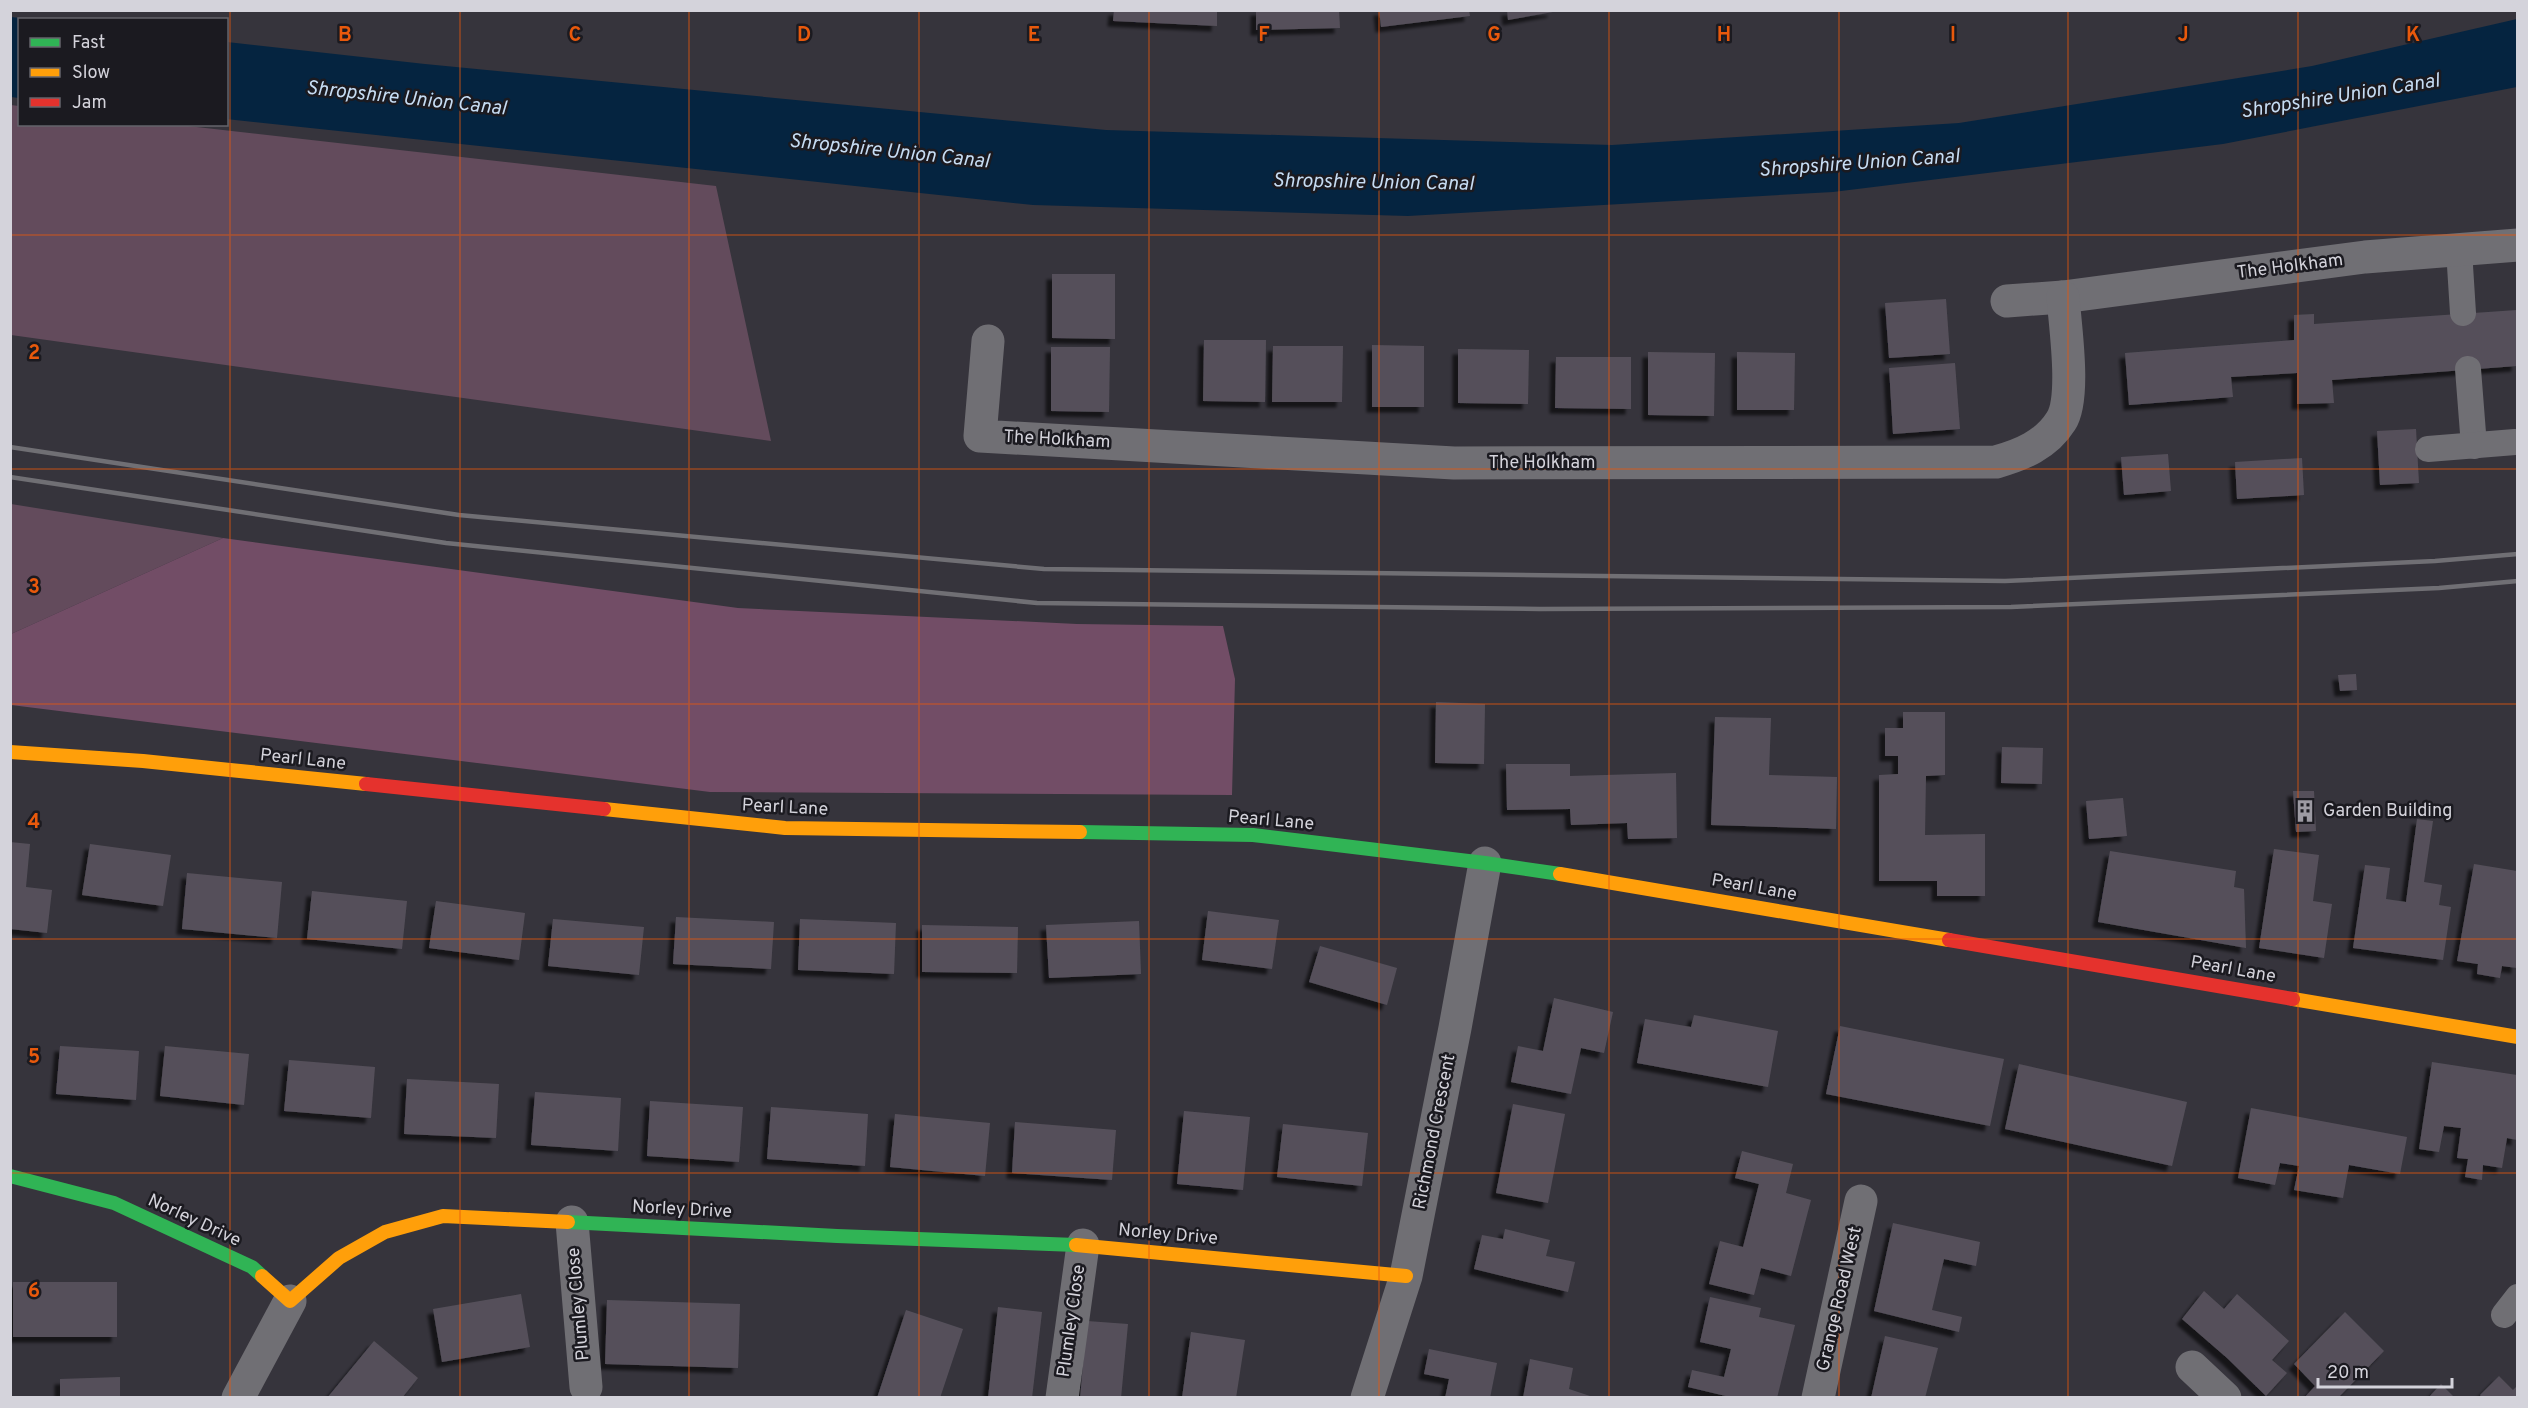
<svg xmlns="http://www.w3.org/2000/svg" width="2528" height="1408" viewBox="0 0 2528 1408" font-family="Overpass,sans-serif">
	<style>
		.green { fill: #634b5c }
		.forest { fill: #724d66 }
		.water { fill: #052440 }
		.building { fill: #55505a; filter: url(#shadow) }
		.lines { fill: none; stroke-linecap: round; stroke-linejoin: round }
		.lane { stroke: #706f74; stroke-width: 26 }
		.street { stroke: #706f74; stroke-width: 33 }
		.fast { stroke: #30b455; stroke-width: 14 }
		.slow { stroke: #ff9f0a; stroke-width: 14 }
		.jam { stroke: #e5322d; stroke-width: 14 }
		.rail { stroke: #706f74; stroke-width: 4.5 }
		.grid { fill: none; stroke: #e8590c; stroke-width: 1.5; stroke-opacity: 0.55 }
		.labels { text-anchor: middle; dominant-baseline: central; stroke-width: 5; stroke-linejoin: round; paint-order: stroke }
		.street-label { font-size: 18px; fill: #d4d3db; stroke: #1b1a20 }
		.poi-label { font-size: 18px; fill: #d4d3db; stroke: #1b1a20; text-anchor: start }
		.water-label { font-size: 20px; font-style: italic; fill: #c6dcf3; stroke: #1b1a20 }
		.grid-label { font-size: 20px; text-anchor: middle; font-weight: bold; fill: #e8590c; stroke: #1b1a20; stroke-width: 5; stroke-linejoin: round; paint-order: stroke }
	</style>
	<defs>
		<filter id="shadow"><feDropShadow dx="-5.5" dy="5.5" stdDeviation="1.5" flood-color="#0009"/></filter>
	</defs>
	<rect width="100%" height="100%" fill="#36343c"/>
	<g class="green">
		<path d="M11 105 19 106 20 124 179 125 716 186 771 441 11 335Z"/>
		<path d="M10 504H11L223 538 11 634Z"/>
	</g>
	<path class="forest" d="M223 538 738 608 1077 624 1223 626 1235 679 1232 795 710 792 11 705V634Z"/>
	<g class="water">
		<path d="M11 17 29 19 20 20 19 98 11 97Z"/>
		<path d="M2517 19V87L2223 144 1833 192 1408 216 1033 205 226 119 227 42 425 64 1106 130 1612 145 1959 123 2312 66Z"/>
	</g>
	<g class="building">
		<path d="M1114 10H1217V26L1113 21Z"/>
		<path d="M1256 10H1339L1340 28 1256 30Z"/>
		<path d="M1379 10H1469L1470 16 1381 27Z"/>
		<path d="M1507 10H1553V12L1508 20Z"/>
		<path d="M1052 274H1115V339L1052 338Z"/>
		<path d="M1946 299 1950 354 1889 358 1885 303Z"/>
		<path d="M2517 310V366L2332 380 2334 403 2297 404V373L2231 377 2233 397 2129 405 2125 353 2294 340V315L2314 314V324Z"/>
		<path d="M1204 340H1266L1265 402 1203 401Z"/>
		<path d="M1372 345 1424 346V407H1372Z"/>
		<path d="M1273 346H1343L1342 402H1272Z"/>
		<path d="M1051 347H1110L1109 412 1051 411Z"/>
		<path d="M1458 349 1529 350 1528 404 1458 403Z"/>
		<path d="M1648 352 1715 353 1714 416 1648 415Z"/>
		<path d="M1737 352 1795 353 1794 410H1737Z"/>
		<path d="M1556 357H1631V409L1555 408Z"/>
		<path d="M1955 363 1960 429 1893 434 1889 368Z"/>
		<path d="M2416 429 2419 483 2380 485 2377 431Z"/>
		<path d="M2168 454 2171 491 2124 495 2121 457Z"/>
		<path d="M2302 458 2304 495 2237 499 2235 462Z"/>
		<path d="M2356 674 2357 690 2340 691 2338 675Z"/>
		<path d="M1436 702 1485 704 1484 764 1435 763Z"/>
		<path d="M1903 712H1945V775L1926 776 1925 835 1985 834V896H1937V881H1879V775L1898 774V756H1885V728H1903Z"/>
		<path d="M1715 717 1771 718 1769 775 1837 777 1836 829 1711 825Z"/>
		<path d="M2002 747 2043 748 2042 784 2001 783Z"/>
		<path d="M1506 764H1570V776L1676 773 1677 838 1628 839 1627 823 1571 825 1570 809 1507 810Z"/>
		<path d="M2293 791H2314L2316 831 2296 832Z"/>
		<path d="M2123 798 2127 836 2089 839 2086 801Z"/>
		<path d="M2417 819 2433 821 2424 882 2442 885 2439 905 2451 907 2443 960 2353 948 2365 865 2390 868 2386 899 2406 902Z"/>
		<path d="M10 842 30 844 26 887 52 890 47 933 10 929Z"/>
		<path d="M90 844 171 855 163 906 82 895Z"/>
		<path d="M2274 849 2319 855 2313 901 2332 904 2324 958 2259 948Z"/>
		<path d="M2110 851 2236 871 2234 887 2244 889 2246 948 2098 922Z"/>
		<path d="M2474 864 2517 871V968L2502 966 2500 978 2477 974 2478 964 2457 961Z"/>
		<path d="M187 873 282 882 277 938 182 929Z"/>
		<path d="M312 891 407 901 402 949 307 939Z"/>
		<path d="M436 901 525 913 519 960 429 948Z"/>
		<path d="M1208 911 1279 920 1272 969 1202 960Z"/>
		<path d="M676 917 774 922 771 969 673 964Z"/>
		<path d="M553 919 644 927 639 975 548 966Z"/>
		<path d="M800 919 896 923 894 974 798 970Z"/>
		<path d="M1139 921 1141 974 1049 978 1046 925Z"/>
		<path d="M922 925 1018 927 1017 973 922 972Z"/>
		<path d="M1320 946 1397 968 1387 1005 1309 982Z"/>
		<path d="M1554 998 1613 1012 1604 1053 1581 1048 1571 1094 1511 1082 1518 1046 1543 1051Z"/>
		<path d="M1694 1015 1778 1031 1768 1087 1637 1063 1645 1019 1691 1027Z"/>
		<path d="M1840 1026 2004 1059 1990 1126 1826 1094Z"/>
		<path d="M60 1046 139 1051 136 1100 56 1094Z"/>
		<path d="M165 1046 249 1054 244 1105 160 1096Z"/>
		<path d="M289 1060 375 1067 371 1118 284 1111Z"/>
		<path d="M2432 1062 2517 1075V1140L2507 1138 2502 1168 2483 1165 2482 1180 2465 1177 2468 1159 2457 1158 2461 1128 2444 1126 2439 1152 2419 1149Z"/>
		<path d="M2019 1064 2187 1102 2172 1166 2005 1129Z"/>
		<path d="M407 1079 499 1084 496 1138 404 1134Z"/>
		<path d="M535 1092 621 1098 618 1151 531 1145Z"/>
		<path d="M650 1101 743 1107 739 1162 647 1156Z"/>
		<path d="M1513 1104 1565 1114 1548 1203 1496 1193Z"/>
		<path d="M771 1107 868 1114 865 1166 767 1159Z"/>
		<path d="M2251 1108 2407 1137 2400 1174 2349 1165 2343 1198 2294 1190 2299 1166 2280 1163 2275 1185 2238 1178Z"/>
		<path d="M1184 1111 1250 1117 1243 1190 1177 1184Z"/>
		<path d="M895 1114 990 1123 985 1176 890 1167Z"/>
		<path d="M1015 1122 1116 1130 1112 1180 1012 1173Z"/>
		<path d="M1283 1124 1368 1133 1362 1186 1277 1177Z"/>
		<path d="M1742 1151 1793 1164 1786 1193 1811 1200 1791 1276 1761 1268 1754 1295 1709 1284 1720 1241 1743 1247 1759 1184 1735 1178Z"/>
		<path d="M1893 1223 1980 1242 1976 1266 1944 1259 1932 1310 1962 1317 1959 1332 1874 1311Z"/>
		<path d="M1505 1229 1550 1240 1546 1256 1575 1262 1568 1292 1474 1269 1482 1235 1503 1239Z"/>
		<rect x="13" y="1282" width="104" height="55"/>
		<path d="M2204 1291 2224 1309 2237 1294 2289 1341 2272 1360 2287 1373 2266 1396 2227 1358 2182 1319Z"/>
		<path d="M521 1294 530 1347 442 1362 433 1309Z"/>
		<path d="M1710 1297 1761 1308 1759 1317 1795 1325 1777 1398H1734L1688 1387 1692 1370 1724 1377 1731 1349 1700 1342Z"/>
		<path d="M607 1300 740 1304 738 1368 605 1364Z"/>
		<path d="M998 1307 1042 1312 1032 1398H988Z"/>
		<path d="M906 1310 963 1329 940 1398H877Z"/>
		<path d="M2345 1312 2384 1351 2338 1398H2304L2315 1386 2294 1364Z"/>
		<path d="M1087 1321 1128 1324 1121 1398H1080Z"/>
		<path d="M1191 1332 1245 1340 1236 1398H1182Z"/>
		<path d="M1885 1336 1938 1348 1925 1398H1871Z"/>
		<path d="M374 1341 418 1378 402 1398H327Z"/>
		<path d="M1429 1349 1497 1363 1490 1398H1445L1449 1379 1424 1374Z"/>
		<path d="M1530 1359 1573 1368 1569 1389 1596 1398H1523Z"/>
		<path d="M2499 1376 2513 1390 2517 1386V1398H2482L2480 1395Z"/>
		<path d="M120 1377V1398H60V1379Z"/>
		<path d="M2441 1384 2455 1398H2428Z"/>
	</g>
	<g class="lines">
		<g class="lane">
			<path d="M2459 250 2463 313"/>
			<path d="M2468 369 2474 446"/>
			<path d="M2428 449 2515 442"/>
			<path d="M2504 1315 2518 1297"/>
		</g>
		<g class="street">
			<path d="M2007 301 2063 297 2365 257 2518 245"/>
			<path d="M988 341 980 436 1454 463 1996 462C2021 455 2046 445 2061 421 2076 398 2065 325 2063 297"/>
			<path d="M572 1222 586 1387"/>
			<path d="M2192 1367 2225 1398"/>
			<path d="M238 1398 290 1301"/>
			<path d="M1062 1398 1083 1245"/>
			<path d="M1367 1398 1406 1276 1455 1028 1485 863"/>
			<path d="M1818 1398 1861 1201"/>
		</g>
		<g class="fast">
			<path d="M1080 832 1253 835 1485 863 1560 874"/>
			<path d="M10 1176 114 1203 252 1267 262 1276"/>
			<path d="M568 1222 837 1236 1076 1245"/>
		</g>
		<g class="slow">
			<path d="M10 752 143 761 366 784"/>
			<path d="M604 809 785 828 1080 832"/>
			<path d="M1560 874 1949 940"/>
			<path d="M2293 999 2518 1037"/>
			<path d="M1076 1245 1406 1276"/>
			<path d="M262 1276 290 1301 339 1258 385 1232 443 1216 568 1222"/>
		</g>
		<g class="jam">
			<path d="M366 784 604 809"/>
			<path d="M1949 940 2293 999"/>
		</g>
		<g class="rail">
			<path d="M10 447 459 515 1044 569 2005 581 2435 561 2518 554"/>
			<path d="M10 477 446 543 1037 603 1540 609 2011 607 2439 588 2518 581"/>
		</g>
	</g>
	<path class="grid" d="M230 10V1398M460 10V1398M689 10V1398M919 10V1398M1149 10V1398M1379 10V1398M1609 10V1398M1839 10V1398M2068 10V1398M2298 10V1398M10 235H2518M10 469H2518M10 704H2518M10 939H2518M10 1173H2518"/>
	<defs>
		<g id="building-bare" transform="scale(1.8)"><path d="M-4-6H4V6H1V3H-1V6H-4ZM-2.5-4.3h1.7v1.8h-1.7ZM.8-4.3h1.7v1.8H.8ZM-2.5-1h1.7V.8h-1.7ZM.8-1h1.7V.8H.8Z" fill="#9d9ba3" stroke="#1b1a20" stroke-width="2.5" paint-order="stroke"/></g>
	</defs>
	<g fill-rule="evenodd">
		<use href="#building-bare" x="2305" y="811"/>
	</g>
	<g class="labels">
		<g class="street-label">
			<text transform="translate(2290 267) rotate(-7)">The Holkham</text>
			<text transform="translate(1057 440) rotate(3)">The Holkham</text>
			<text x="1542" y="463">The Holkham</text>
			<text transform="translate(303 760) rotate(6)">Pearl Lane</text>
			<text transform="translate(785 808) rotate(3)">Pearl Lane</text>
			<text transform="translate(1271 821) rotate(5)">Pearl Lane</text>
			<text transform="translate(1754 888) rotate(10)">Pearl Lane</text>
			<text transform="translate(2233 970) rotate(10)">Pearl Lane</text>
			<text transform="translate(1435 1132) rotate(-79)">Richmond Crescent</text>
			<text transform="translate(682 1210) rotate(3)">Norley Drive</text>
			<text transform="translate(194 1221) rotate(25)">Norley Drive</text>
			<text transform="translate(1168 1235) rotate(5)">Norley Drive</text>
			<text transform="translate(1840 1299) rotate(-77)">Grange Road West</text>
			<text transform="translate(579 1304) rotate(-95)">Plumley Close</text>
			<text transform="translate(1072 1321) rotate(-82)">Plumley Close</text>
		</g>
		<g class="poi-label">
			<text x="2323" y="811">Garden Building</text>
		</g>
		<g class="water-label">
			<text transform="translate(2340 97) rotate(-9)">Shropshire Union Canal</text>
			<text transform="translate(406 99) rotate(6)">Shropshire Union Canal</text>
			<text transform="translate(889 152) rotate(6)">Shropshire Union Canal</text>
			<text transform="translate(1859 164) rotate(-4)">Shropshire Union Canal</text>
			<text transform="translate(1373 183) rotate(1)">Shropshire Union Canal</text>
		</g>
	</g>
	<g class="grid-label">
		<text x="345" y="41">B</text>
		<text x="575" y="41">C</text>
		<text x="804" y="41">D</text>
		<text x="1034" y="41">E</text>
		<text x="1264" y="41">F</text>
		<text x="1494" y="41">G</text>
		<text x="1724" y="41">H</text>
		<text x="1953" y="41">I</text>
		<text x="2183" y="41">J</text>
		<text x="2413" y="41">K</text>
		<text x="34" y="359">2</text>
		<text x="34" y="593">3</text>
		<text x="34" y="828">4</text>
		<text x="34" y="1063">5</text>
		<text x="34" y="1297">6</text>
	</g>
	<rect width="2528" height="1408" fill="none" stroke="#d4d3db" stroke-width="24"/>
	<rect x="18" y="18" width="210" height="108" fill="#1b1a20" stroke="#65646b" stroke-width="1.5"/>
	<rect x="30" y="38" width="30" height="9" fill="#30b455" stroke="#65646b" stroke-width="1.5"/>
	<text x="72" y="48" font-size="18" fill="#d4d3db">Fast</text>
	<rect x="30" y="68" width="30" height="9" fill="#ff9f0a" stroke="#65646b" stroke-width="1.5"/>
	<text x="72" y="78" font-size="18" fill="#d4d3db">Slow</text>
	<rect x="30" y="98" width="30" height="9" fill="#e5322d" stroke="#65646b" stroke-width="1.5"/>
	<text x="72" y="108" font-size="18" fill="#d4d3db">Jam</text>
	<path d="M2318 1378v9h134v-9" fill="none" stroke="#d4d3db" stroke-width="3"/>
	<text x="2327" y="1378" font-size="18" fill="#d4d3db" stroke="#1b1a20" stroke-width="4.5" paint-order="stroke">20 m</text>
</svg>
